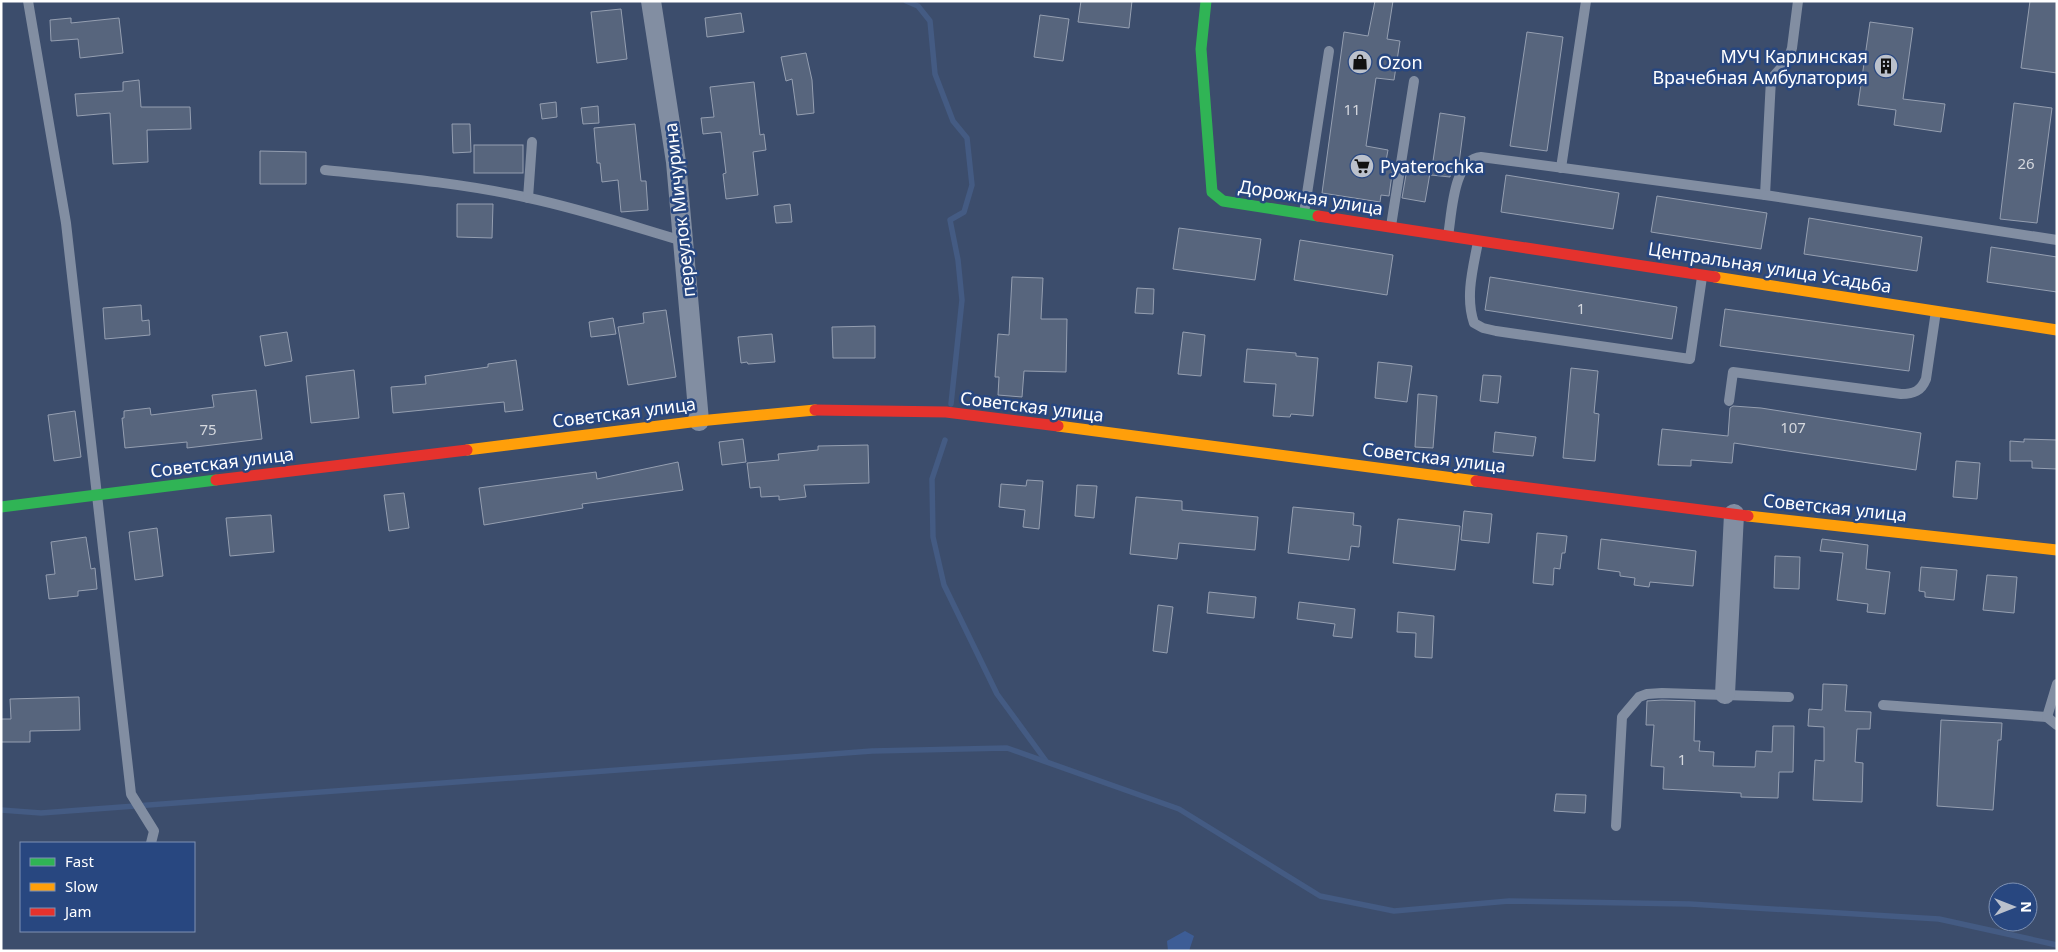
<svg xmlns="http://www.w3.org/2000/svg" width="2058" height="952" viewBox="0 0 2058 952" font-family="'Noto Sans',sans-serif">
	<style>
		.green { fill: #3d5d96 }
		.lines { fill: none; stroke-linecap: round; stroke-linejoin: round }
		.stream { stroke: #445b83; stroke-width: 5.5 }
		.building { fill: #57657d; stroke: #959fb1 }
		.lane { stroke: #828ea2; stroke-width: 10 }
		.street { stroke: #828ea2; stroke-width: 20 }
		.fast { stroke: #30b455; stroke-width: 11 }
		.slow { stroke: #ff9f0a; stroke-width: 11 }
		.jam { stroke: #e5322d; stroke-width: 11 }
		.labels { text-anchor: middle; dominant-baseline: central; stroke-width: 5; stroke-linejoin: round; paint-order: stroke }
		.number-label { font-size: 15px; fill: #d5d8de }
		.poi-label { font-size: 18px; fill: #fff; stroke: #284780; text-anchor: start }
		.street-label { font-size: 18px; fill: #fff; stroke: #284780 }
	</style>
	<rect width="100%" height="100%" fill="#3c4d6c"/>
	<path class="green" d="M1185 931 1194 936 1189 951H1168L1167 941Z"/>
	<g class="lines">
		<g class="stream">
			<path d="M906 1 918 6 930 21 935 74 953 121 967 138 972 185 964 212 950 220 958 260 962 300 951 404"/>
			<path d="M945 440 932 479 933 537 944 585 997 694 1046 761"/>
			<path d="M1 810 41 813 872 751 1007 748 1179 809 1320 896 1394 911 1509 901 1690 904 1939 919 2057 945"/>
		</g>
	</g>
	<g class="building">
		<path d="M1081 1H1132L1129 28 1078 22Z"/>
		<path d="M1375 1H1393L1387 39 1400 41 1394 80 1376 78 1366 146 1388 150 1385 166 1393 167 1389 196 1381 195 1380 202 1322 193 1344 32 1368 36Z"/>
		<path d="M2030 1H2057V73L2021 68Z"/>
		<path d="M621 9 627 59 597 63 591 12Z"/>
		<path d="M741 13 744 32 707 37 705 18Z"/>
		<path d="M1040 15 1069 19 1063 61 1034 57Z"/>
		<path d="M71 18V23L119 18 123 53 80 58 78 39 51 41 50 20Z"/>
		<path d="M1870 22 1913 28 1903 99 1945 104 1941 132 1894 125 1896 110 1858 105Z"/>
		<path d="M1527 32 1563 37 1547 151 1510 146Z"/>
		<path d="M806 53 812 80 814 113 797 115 792 79 786 81 781 57Z"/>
		<path d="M139 80 141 107H190L191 129 147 130 148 162 113 164 110 113 77 116 75 94 123 91V82Z"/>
		<path d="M754 82 760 135 764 134 766 150 753 152 758 195 726 199 723 174 726 173 721 132 703 134 701 118 714 117 710 87Z"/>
		<path d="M556 102 557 117 542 119 540 104Z"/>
		<path d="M2014 103 2052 108 2037 223 2000 219Z"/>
		<path d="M598 106 599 123 583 124 581 108Z"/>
		<path d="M1440 113 1465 117 1459 163 1452 162 1450 177 1431 175Z"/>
		<path d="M452 124H470L471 152 453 153Z"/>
		<path d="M635 124 641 181H646L648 210 621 212 618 180 602 182 600 163H597L594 128Z"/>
		<rect x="474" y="145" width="49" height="28"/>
		<path d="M260 151 306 152V184H260Z"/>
		<path d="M1407 169 1430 173 1425 202 1402 198Z"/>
		<path d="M1506 175 1619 193 1613 229 1501 212Z"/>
		<path d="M1657 196 1767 213 1761 249 1651 232Z"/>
		<path d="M457 204H493L492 238 457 237Z"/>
		<path d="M790 204 792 222 776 223 774 206Z"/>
		<path d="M1809 218 1922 237 1917 271 1804 254Z"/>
		<path d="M1179 228 1261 239 1255 280 1173 269Z"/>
		<path d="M1300 240 1393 255 1387 295 1294 280Z"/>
		<path d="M1991 247 2057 257V292L1987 282Z"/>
		<path d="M1012 277 1043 278 1041 319H1067L1066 372 1024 371 1022 397 998 395 999 377H995L998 334 1009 335Z"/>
		<path d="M1490 277 1677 307 1672 339 1485 310Z"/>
		<path d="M1137 288 1154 289 1153 314 1135 313Z"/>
		<path d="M141 305 142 321 149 320 150 335 105 339 103 308Z"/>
		<path d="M1725 309 1914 335 1909 371 1720 346Z"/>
		<path d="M666 310 676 377 628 385 618 327 644 323 643 313Z"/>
		<path d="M613 318 616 334 591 337 589 322Z"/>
		<path d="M875 326V358H833L832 327Z"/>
		<path d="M287 332 292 361 265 366 260 336Z"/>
		<path d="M1183 332 1205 335 1201 376 1178 374Z"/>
		<path d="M772 334 775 362 748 364 747 362 741 363 738 337Z"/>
		<path d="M1247 349 1296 353V356L1318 358 1313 416 1291 414 1290 417 1273 416 1276 384 1244 382Z"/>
		<path d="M516 360 523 410 505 412 504 402 393 413 391 387 426 384 425 376 488 367V364Z"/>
		<path d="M1378 362 1412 366 1407 402 1375 398Z"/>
		<path d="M1571 368 1598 371 1594 413 1599 414 1595 461 1563 458Z"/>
		<path d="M354 370 359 418 311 423 306 376Z"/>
		<path d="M1483 375 1501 376 1498 403 1480 401Z"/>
		<path d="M256 390 262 439 187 448V442L125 448 122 418H124V411L150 408 151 415 214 407 212 395Z"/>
		<path d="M1418 394 1437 396 1433 448 1415 447Z"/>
		<path d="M1733 406 1761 408 1921 433 1916 470 1734 443 1732 463 1691 460V466L1658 465 1662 429 1728 436 1730 408Z"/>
		<path d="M75 411 81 457 54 461 48 415Z"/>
		<path d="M1495 432 1536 437 1533 456 1493 452Z"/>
		<path d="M743 439 746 462 722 465 719 442Z"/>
		<path d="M2024 439 2057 440V469L2032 468V461H2010V441L2024 442Z"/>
		<path d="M868 445 869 483 804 485 806 497 779 500V496L761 497 760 487 750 488 747 463 779 460 778 454 818 450V446Z"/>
		<path d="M1956 461 1980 463 1977 499 1953 497Z"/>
		<path d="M678 462 683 490 582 504 583 508 484 525 479 488 596 472 597 479Z"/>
		<path d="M1027 480 1043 481 1039 529 1023 527 1025 510 999 507 1001 484 1026 486Z"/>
		<path d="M1077 485 1097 486 1094 518 1075 516Z"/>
		<path d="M404 493 409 528 389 531 384 495Z"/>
		<path d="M1136 497 1182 501V510L1258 517 1255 550 1179 543 1177 559 1130 554Z"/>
		<path d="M1293 507 1354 513 1353 525 1361 526 1359 547 1351 546 1349 560 1288 553Z"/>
		<path d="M1464 511 1492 514 1489 543 1461 540Z"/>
		<path d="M271 515 274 552 230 556 226 518Z"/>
		<path d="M1398 519 1460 526 1455 570 1393 563Z"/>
		<path d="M157 528 163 576 135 580 129 532Z"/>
		<path d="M1537 533 1567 536 1565 553H1562L1560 569 1554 568 1553 585 1533 583Z"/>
		<path d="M86 537 91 569 95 568 97 589 78 591V596L49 599 46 575 55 574 51 542Z"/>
		<path d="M1601 539 1696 551 1693 586 1650 582 1649 587 1634 585 1635 578 1620 576V572L1598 569Z"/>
		<path d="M1822 539 1868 545 1866 569 1890 572 1885 614 1867 612 1868 604 1837 600 1843 553 1820 551Z"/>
		<path d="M1775 556 1800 557 1799 589 1774 588Z"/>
		<path d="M1921 567 1957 570 1954 600 1925 597V592L1919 591Z"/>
		<path d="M1987 575 2017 577 2014 613 1983 610Z"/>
		<path d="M1209 592 1256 597 1254 618 1207 613Z"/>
		<path d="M1299 602 1355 609 1352 638 1333 636 1335 624 1297 619Z"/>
		<path d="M1158 605 1173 607 1167 653 1153 651Z"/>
		<path d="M1398 612 1434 616 1432 658 1415 657 1416 633 1397 632Z"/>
		<path d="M1823 684 1847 685 1845 711 1871 712 1870 729H1857L1855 762 1863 763 1862 802 1813 800 1815 760 1824 761V727L1808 726 1809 709 1822 710Z"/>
		<path d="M79 697 80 730 30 731V742H1V719H11L10 699Z"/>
		<path d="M1662 700 1695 701 1694 741H1700L1699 751 1714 752 1713 766 1755 767 1756 751 1772 752 1773 726H1794L1793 772H1779L1778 798 1741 797V793L1663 789 1664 767 1651 766 1654 725H1646L1647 701Z"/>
		<path d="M1941 720 2002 723 2001 740H1998L1993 810 1937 806Z"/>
		<path d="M1556 794 1586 795 1585 813 1554 811Z"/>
	</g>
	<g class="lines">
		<g class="lane">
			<path d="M28 1 66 223 131 794 154 831 151 843"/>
			<path d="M1561 168 1586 1"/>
			<path d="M325 170C393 177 462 183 529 198 581 209 632 226 683 241"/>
			<path d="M1765 195 1771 79 1788 60 1792 48 1798 1"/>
			<path d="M528 198 532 142"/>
			<path d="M1304 213 1329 51"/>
			<path d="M1391 226 1414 81"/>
			<path d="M1448 236C1452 213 1453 159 1481 157L1765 195 2057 240"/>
			<path d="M1478 242C1473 268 1465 297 1474 323L1483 328 1496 331 1690 359 1702 277"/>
			<path d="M1729 401 1733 372 1901 394C1914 394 1921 391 1926 379L1936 311"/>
			<path d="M1883 705 2047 717 2057 684"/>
			<path d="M2047 717 2057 725"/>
			<path d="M1616 826 1622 717 1639 697 1647 694 1662 693 1789 697"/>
		</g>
		<g class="street">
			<path d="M651 1 676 162 699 421"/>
			<path d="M1725 694 1734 514"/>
		</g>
		<g class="fast">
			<path d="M1206 1 1201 49 1212 192 1223 201 1318 216"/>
			<path d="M1 507 216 480"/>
		</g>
		<g class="slow">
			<path d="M1715 277 2057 330"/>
			<path d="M1058 426 1476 481"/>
			<path d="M467 450 699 421 815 410"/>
			<path d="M1748 516 2057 550"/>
		</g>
		<g class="jam">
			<path d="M1318 216 1715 277"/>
			<path d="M815 410 946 412 1058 426"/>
			<path d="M216 480 467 450"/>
			<path d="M1476 481 1748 516"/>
		</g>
	</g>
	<defs>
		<g id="shop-disc" transform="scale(1.25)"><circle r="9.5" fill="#bbc1cc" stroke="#284780"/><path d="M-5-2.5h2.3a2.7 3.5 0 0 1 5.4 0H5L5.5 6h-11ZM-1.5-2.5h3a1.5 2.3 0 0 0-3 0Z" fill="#111"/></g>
		<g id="building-disc" transform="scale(1.25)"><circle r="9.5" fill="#bbc1cc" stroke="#284780"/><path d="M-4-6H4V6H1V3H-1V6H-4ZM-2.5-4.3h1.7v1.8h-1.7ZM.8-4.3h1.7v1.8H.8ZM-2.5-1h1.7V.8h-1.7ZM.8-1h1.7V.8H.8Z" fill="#111"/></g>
		<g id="supermarket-disc" transform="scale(1.25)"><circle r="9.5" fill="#bbc1cc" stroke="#284780"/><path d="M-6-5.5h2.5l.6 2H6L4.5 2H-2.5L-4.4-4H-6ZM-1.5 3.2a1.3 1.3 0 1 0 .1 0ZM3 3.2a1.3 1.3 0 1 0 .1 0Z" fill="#111"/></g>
	</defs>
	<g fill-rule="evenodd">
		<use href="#shop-disc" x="1360" y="62"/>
		<use href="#building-disc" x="1886" y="66"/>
		<use href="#supermarket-disc" x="1362" y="166"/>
	</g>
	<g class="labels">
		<g class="number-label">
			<text x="1352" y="109">11</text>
			<text x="2026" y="163">26</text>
			<text x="1581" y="308">1</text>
			<text x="1793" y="427">107</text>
			<text x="208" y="429">75</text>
			<text x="1682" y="759">1</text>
		</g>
		<g class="poi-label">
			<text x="1868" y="56" text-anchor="end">МУЧ Карлинская<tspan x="1868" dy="21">Врачебная Амбулатория</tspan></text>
			<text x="1378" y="62">Ozon</text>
			<text x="1380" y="166">Pyaterochka</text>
		</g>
		<g class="street-label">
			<text transform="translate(1311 197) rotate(9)">Дорожная улица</text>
			<text transform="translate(679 210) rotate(-96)">переулок Мичурина</text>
			<text transform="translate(1770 267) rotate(9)">Центральная улица Усадьба</text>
			<text transform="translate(1032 406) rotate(7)">Советская улица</text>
			<text transform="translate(624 412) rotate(-7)">Советская улица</text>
			<text transform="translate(1434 457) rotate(7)">Советская улица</text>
			<text transform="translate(222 462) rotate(-7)">Советская улица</text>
			<text transform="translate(1835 507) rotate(6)">Советская улица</text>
		</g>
	</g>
	<rect width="2058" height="952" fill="none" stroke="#ffffff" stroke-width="5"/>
	<rect x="20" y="842" width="175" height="90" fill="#284780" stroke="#7e91b3"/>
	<rect x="30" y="858" width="25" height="8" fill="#30b455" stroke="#7e91b3"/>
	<text x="65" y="867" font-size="15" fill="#ffffff">Fast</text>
	<rect x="30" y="883" width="25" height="8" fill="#ff9f0a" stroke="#7e91b3"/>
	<text x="65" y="892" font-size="15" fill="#ffffff">Slow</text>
	<rect x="30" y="908" width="25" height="8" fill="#e5322d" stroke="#7e91b3"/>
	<text x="65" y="917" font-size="15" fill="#ffffff">Jam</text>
	<g transform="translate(2013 907) rotate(90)"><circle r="24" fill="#284780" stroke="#7e91b3"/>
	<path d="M0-4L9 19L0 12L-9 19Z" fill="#bbc1cc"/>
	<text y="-8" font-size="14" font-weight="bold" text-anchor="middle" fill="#ffffff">N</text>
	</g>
</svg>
